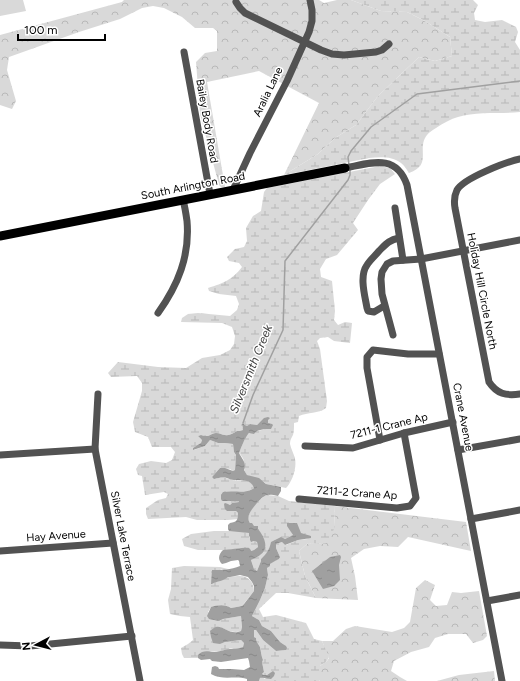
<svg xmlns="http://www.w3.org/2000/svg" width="520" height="681" viewBox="0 0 520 681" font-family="Figtree,sans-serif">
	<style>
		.grass { fill: #d9d9d9 }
		.forest { fill: url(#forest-crowns) }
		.wetland { fill: url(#wetland-marsh) }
		.water { fill: url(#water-ripples) }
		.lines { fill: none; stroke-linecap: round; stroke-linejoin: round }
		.stream { stroke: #a0a0a0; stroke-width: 1.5 }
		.minor { stroke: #525252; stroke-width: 7 }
		.major { stroke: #000; stroke-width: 9 }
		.labels { text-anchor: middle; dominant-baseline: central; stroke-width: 3; stroke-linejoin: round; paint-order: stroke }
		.street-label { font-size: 11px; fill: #000; stroke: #fff }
		.water-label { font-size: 12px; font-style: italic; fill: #414141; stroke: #fff }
	</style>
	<defs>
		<pattern id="forest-crowns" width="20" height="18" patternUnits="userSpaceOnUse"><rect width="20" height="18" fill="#d9d9d9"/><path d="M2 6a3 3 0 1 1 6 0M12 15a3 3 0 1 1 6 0" fill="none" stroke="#b8b8b8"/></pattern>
		<pattern id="wetland-marsh" width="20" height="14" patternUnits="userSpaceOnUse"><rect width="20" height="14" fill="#d9d9d9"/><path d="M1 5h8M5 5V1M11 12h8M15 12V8" fill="none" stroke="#b8b8b8"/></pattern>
		<pattern id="water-ripples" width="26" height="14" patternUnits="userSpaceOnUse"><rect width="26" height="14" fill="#a0a0a0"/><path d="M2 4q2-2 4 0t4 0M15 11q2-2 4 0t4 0" fill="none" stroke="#888"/></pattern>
	</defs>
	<rect width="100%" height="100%" fill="#fff"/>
	<path class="grass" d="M0 0H23L26 11 0 16Z"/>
	<g class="forest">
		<path d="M124 0H319L324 3 337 0H351L381 11 407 12 425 21 450 37 452 56 435 61 419 57 378 96 356 125 335 138 318 154 284 175 319 103 259 71 207 82 225 187H221L219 185 200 114 196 62 205 53 217 51V31L213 28H195L182 17 164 8 153 6 142 8 120 19 79 32 9 57 7 70 16 101 12 109 0 105V35L122 2Z"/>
		<path d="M334 506 466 522 471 551 408 537 398 547 380 546 364 549 351 558 355 576 358 600 316 598 305 576 299 551 308 543 322 544 335 526Z"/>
		<path d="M425 580 435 585 430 600 436 606 447 605 452 592 461 593 479 591 487 636 483 640 473 643 466 634H448L435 638 429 647 411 652 394 661 391 671 400 677 407 681H319L320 680V666L327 661 329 658 322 641H333L346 629 355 626 392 632 404 628 410 622 416 588Z"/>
		<path d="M494 671 495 681H437L459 675Z"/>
	</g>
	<g class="wetland">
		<path d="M351 0H473L478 5 474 13 475 20 485 22 502 20 516 27 518 32 515 42 520 50V112C501 114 476 111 458 117 451 119 443 123 436 128 433 130 429 132 427 135 416 149 433 165 409 173 407 170 404 165 401 163 392 156 380 157 369 158L284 175 318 154 335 138 356 125 378 96 419 57 435 61 452 56 450 37 425 21 407 12 381 11Z"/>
		<path d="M380 166 390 168 395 174 380 184 368 200 353 223 358 230 337 255 326 259 320 269 321 277 332 281 335 311 334 320 338 325 345 322 352 323 350 343 334 341 328 337 320 338 317 341 320 349 327 401 326 408C318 414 308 412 299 416L298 422 294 423C294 427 294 432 293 435 291 439 290 440 290 444 291 449 294 454 295 459 297 468 292 482 286 488L266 484 264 482 247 475C242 469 246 467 244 462 244 459 241 455 239 453 242 446 245 435 251 432 256 431 260 431 265 429L268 420 265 418 257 425 251 424 247 426 245 425 243 423 242 424V427L244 430C242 431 239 431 237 431 233 433 230 436 225 435 222 435 220 433 216 433 209 434 210 438 201 435L198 436 202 440 201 444 193 448 194 450 205 446 210 440 218 443H225L233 444 234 452 236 455 235 470 233 471 230 469 220 468 212 477 216 479C222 476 226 478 232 480 240 482 250 476 254 488 247 494 244 489 237 492 232 494 227 498 222 501H239V502L232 503 230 505 228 504 231 511H236L238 513V519L228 520H197L186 517 148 519 146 514V508L158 500 166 498 168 494 164 492 145 495 142 476 138 475 136 469 139 464 151 461 166 463 172 460 175 452 171 447H152L148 437 135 432 133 422 142 391V383L137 376 111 377 108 373 118 362 158 367 186 368 202 358 220 355 230 350 234 344 235 336 232 327 222 323 181 322 182 318 188 314 198 313 230 316 237 310 239 304 236 296 219 294 209 291 208 288C224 283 232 280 242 267L239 263 229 261 227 257 235 249 244 247 247 241 246 228 253 216 261 211 264 192 267 188Z"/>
		<path d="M267 495 278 496 289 501 334 506 335 526 329 542 322 544 308 543 299 551 305 576 316 598 288 593H276L259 609 263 617 276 615 306 623 314 639 322 641 329 657 327 661 320 666V680L319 681H259L260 678 262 677 265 679 270 673 267 675H264L262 674 264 672 262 662 263 660C261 655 261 651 260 647 258 643 256 642 256 638L254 637V630H256L263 640 276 651 286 650V646L280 642 271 631 262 626 259 620 252 616 260 600 265 588 268 575 267 568C270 563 273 561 279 559L280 557 276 548V544L282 542 285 545H286L298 540 308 539 291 531 293 535 270 547 265 556 261 559V561L257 571 254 569 251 560 265 547C265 539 263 534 256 528 254 526 251 525 249 522 244 514 260 498 267 495Z"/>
		<path d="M214 531H241L249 533 251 542 254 541 257 542 258 547 254 550 251 551 240 549 229 550H198L184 546 182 539 191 534Z"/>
		<path d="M184 566 220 567 228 569 224 570 221 569 212 581 211 584 228 577C232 577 234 576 238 576 248 575 254 582 254 591L242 606 231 608C226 604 217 606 211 607L208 612 219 621 223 619 241 616 242 627 241 631C233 634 227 630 220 627L219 644 225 642 241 640 244 643 243 647 240 649 232 648 218 652 210 651 198 655V658H184L182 654 181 648 188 644 193 640 190 617 180 616 170 614 168 600 171 589 172 568Z"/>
	</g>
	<g class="water">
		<path d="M268 417 270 418 268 420V423L272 424 273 425 271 429C265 429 257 429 254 434L249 433C244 439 242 446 239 453 242 459 247 463 244 470L247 475 259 478 266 484 281 487V491L278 496C273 495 268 494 265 496 261 498 260 500 257 503 253 508 245 516 250 523H252L254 526H258V529C264 536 270 548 260 555 258 557 254 558 251 560L254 569 257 571 261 561V559C266 555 270 548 271 542L281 537 285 539 293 535 287 526V523H297L301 533 311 536V538L298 540 285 545 282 542 276 544V548L280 557 279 559 275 561 270 564V566L267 568 268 575 265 588 260 600 252 616 259 620 262 626 271 631 280 642 286 646 287 648 286 650 276 651 263 640 256 630H254V637L256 638C256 642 258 643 260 647 261 651 261 655 263 660L262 662 264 672 262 674 264 675H267L273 671 275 673 274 676 271 679C268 679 263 677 260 678L259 681H247V679C235 675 224 681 211 674L212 667 215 666 218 667 219 669H232L244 670 250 667 249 661 248 658 221 662 212 661 210 659 201 660 198 658V655C203 649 210 652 217 652 221 651 226 649 230 649 235 648 239 649 243 647L244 643 241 640 225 642 220 644 213 643 211 637 210 631C211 630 215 627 216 627 223 625 230 636 241 631L242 627 241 616 223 619 219 621 209 619 207 616 211 607C217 605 226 604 231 608L242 606 244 604 254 591V586L252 582 248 577 240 575 230 577H228C224 581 217 581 212 584H211L212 570C221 570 231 570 240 566L239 561 238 560 231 561 226 563 222 564C217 559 219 554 223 550 228 550 247 547 249 548 250 549 251 550 251 551L254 550 258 547 257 542 254 541 251 542 250 540V537L249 536V533L229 531 228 529V525L230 523C237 522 238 520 238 513L236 511H227L225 509 224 504 225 503 228 504 230 505 232 503 239 502V501H222L221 499V495L223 492C233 490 247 494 254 488 250 478 242 481 234 480 231 480 230 479 227 478 222 477 219 478 214 479L212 477 220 468H225L233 471 235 470 236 455 234 452 233 444 225 443H218L210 440 205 446 193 450V448L201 443 202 440 198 436 201 435C210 438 209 434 216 433 220 433 222 435 225 435 230 436 233 433 237 431 239 431 241 431 243 430L242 424 243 423 245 425 247 426 250 424 257 425 264 418Z"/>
		<path d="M340 555 341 557 339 565 340 580 334 586 323 589 312 571 330 557Z"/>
	</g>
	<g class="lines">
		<g class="stream">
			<path d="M349 165 348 157 351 151 371 127 417 94 520 81"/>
			<path d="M243 423 253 395 283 330 285 261 348 180 350 175V169"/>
		</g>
		<g class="minor">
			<path d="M236 2 240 8 245 13 321 50 332 54 344 55 376 52 382 50 389 44"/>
			<path d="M184 52 210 194"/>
			<path d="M520 159C506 162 464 178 457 190 454 196 454 202 455 208L489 382C497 394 506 396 520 394"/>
			<path d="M345 168C371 163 396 153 407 185L502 681"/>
			<path d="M233 190 250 153 287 81 309 32 312 21V10L310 0"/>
			<path d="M395 208 403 260"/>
			<path d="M384 306 374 312 368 311 367 308C365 296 359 276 367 265 370 260 375 256 379 251 386 244 389 240 399 238"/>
			<path d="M158 313C178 285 190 256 187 221 186 214 185 207 183 200"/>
			<path d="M393 335 382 294 381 279 382 272 387 264 393 261 421 259 520 240"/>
			<path d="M98 394 95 449 140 681"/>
			<path d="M380 440 367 368V357L373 350 408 354H439"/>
			<path d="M305 446 353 448 404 433 453 422"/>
			<path d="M458 450 520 439"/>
			<path d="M0 455 95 449"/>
			<path d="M299 499 397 508 410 506 416 498 404 433"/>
			<path d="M471 519 520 510"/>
			<path d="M0 551 113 543"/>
			<path d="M487 601 520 595"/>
			<path d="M0 645 30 646 132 636"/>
		</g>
		<path class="major" d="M0 236 345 168"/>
	</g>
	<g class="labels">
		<g class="street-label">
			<text transform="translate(268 92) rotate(-64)">Aralia Lane</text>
			<text transform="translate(207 121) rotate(80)">Bailey Body Road</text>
			<text transform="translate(193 186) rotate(-11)">South Arlington Road</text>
			<text transform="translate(482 291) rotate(79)">Holiday Hill Circle North</text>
			<text transform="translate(463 417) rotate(79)">Crane Avenue</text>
			<text transform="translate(389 426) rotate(-14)">7211-1 Crane Ap</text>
			<text transform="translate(357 493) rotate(4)">7211-2 Crane Ap</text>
			<text transform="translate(56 536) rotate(-4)">Hay Avenue</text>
			<text transform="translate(123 536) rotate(79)">Silver Lake Terrace</text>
		</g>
		<g class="water-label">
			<text transform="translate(251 369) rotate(-68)">Silversmith Creek</text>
		</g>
	</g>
	<g transform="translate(36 645) rotate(263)" stroke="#ffffff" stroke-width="3" paint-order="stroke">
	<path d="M0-3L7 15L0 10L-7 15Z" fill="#000000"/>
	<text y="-6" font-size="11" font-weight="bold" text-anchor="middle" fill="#000000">N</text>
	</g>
	<path d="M18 34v6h87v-6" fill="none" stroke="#000000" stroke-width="2"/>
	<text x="24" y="34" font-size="12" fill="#000000" stroke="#ffffff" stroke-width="3" paint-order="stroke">100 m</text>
</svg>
